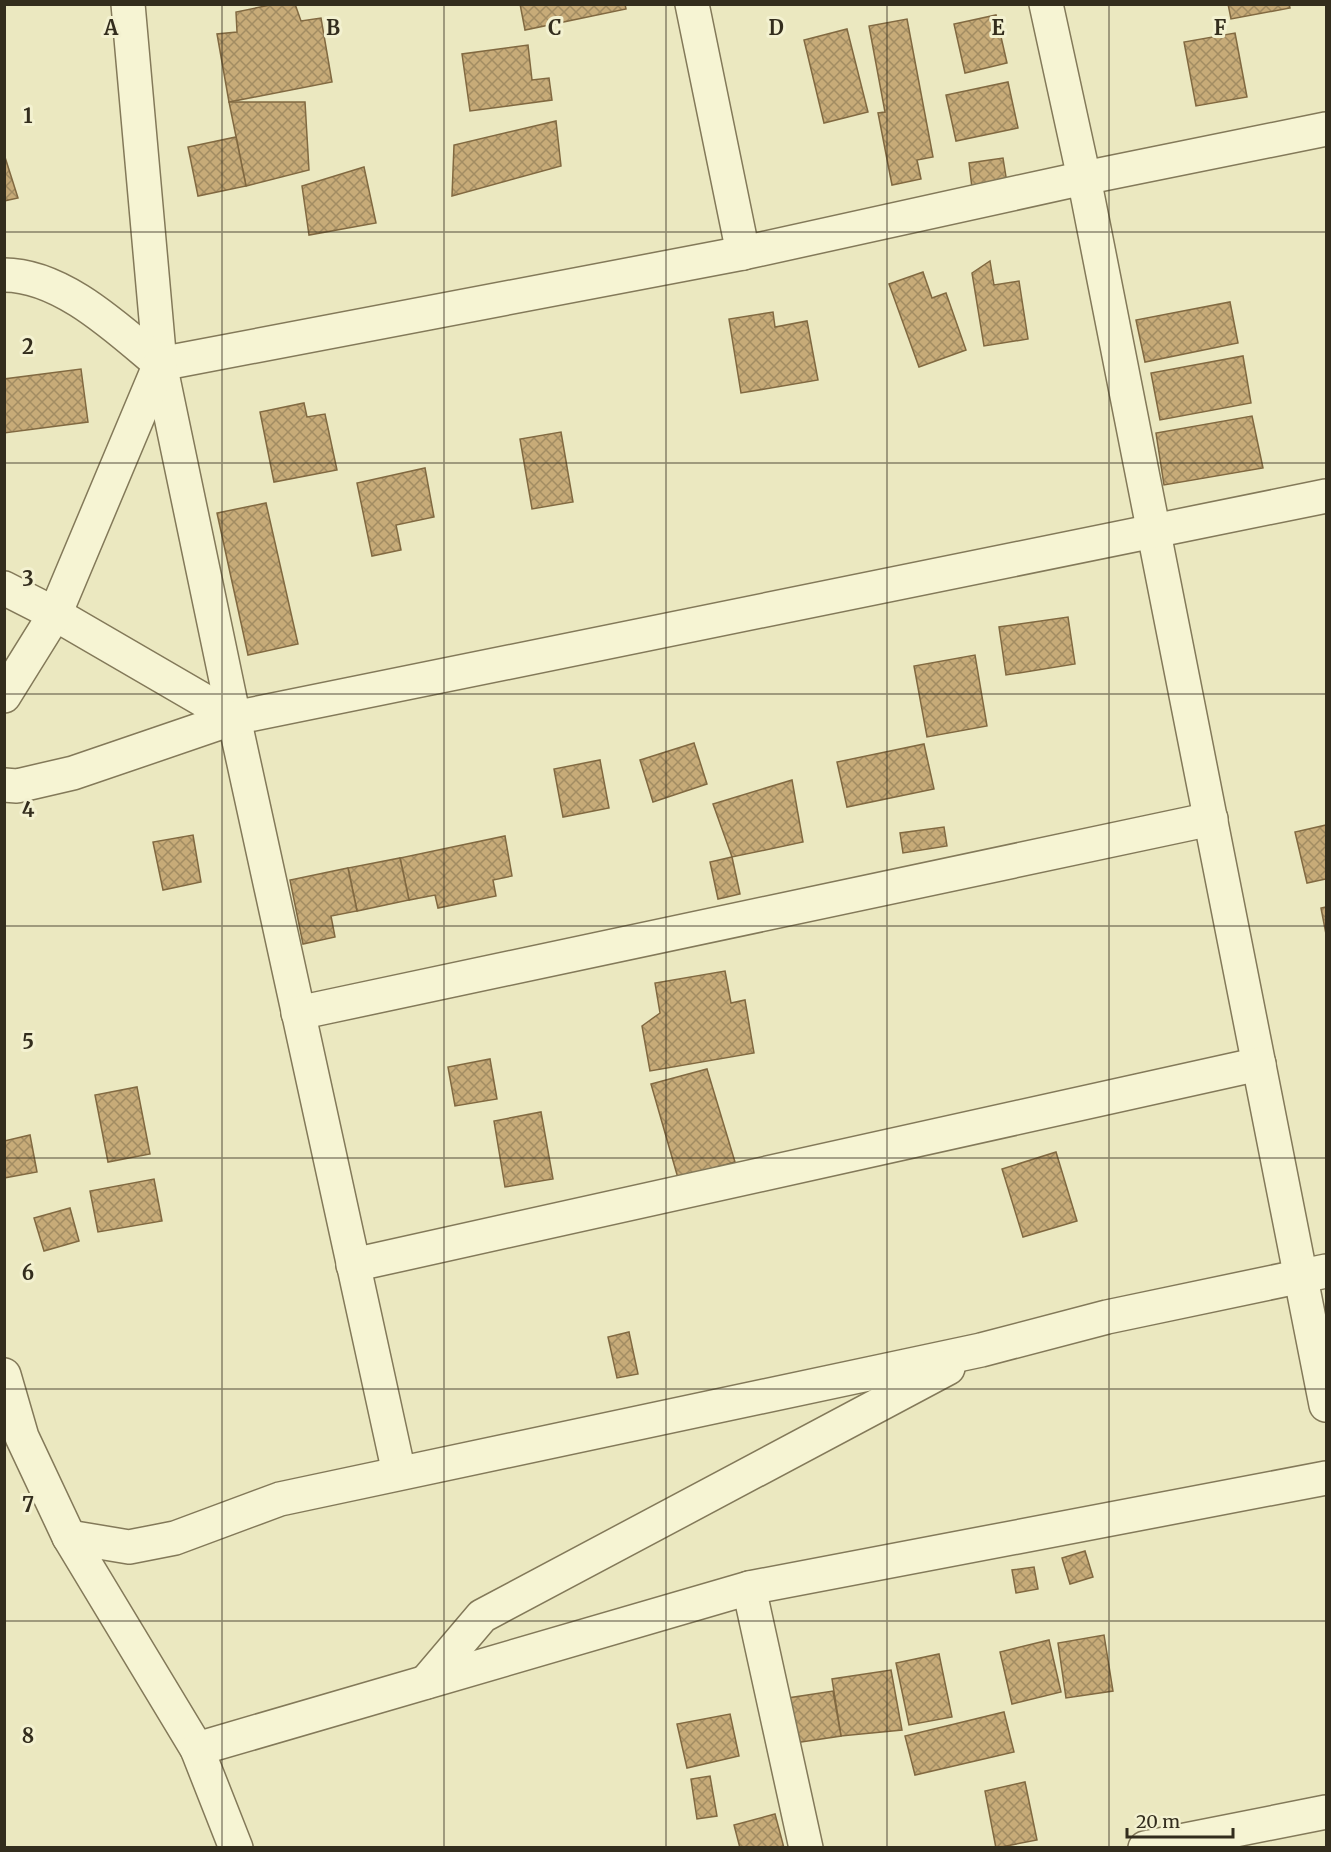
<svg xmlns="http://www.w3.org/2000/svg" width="1331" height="1852" viewBox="0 0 1331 1852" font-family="Merriweather,serif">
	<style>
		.building { fill: url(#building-cross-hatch); stroke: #816941; stroke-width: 1.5 }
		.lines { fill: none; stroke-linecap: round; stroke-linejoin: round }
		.street-casing { stroke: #837959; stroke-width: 36 }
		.street { stroke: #f6f4d3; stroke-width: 33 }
		.grid { fill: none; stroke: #332d1d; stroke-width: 1.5; stroke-opacity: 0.55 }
		.grid-label { font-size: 20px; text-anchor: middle; font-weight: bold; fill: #332d1d; stroke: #f3f1d0; stroke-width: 6; stroke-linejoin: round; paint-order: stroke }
	</style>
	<defs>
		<pattern id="building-cross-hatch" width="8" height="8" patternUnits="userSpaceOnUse" patternTransform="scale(1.5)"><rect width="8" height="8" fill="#c7ab78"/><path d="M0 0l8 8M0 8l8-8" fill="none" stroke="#a28c62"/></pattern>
	</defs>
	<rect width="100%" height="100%" fill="#ebe8c0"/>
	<g class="building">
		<path d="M275 4H295L301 21 321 18 332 82 229 102 217 34 237 32 236 12Z"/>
		<path d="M520 4H625L626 9 525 30Z"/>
		<path d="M1228 4H1289L1290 8 1231 19Z"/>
		<path d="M996 15 1007 63 965 73 954 24Z"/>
		<path d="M907 19 933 157 917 160 921 179 892 185 878 113 885 112 869 26Z"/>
		<path d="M847 29 868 112 824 123 804 40Z"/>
		<path d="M1235 33 1247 97 1196 106 1184 42Z"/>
		<path d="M528 45 532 80 549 78 552 100 470 111 462 54Z"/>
		<path d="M1008 82 1018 128 956 141 946 95Z"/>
		<path d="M229 102H305L309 170 246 186Z"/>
		<path d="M556 121 561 166 452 196 454 145Z"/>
		<path d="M236 137 246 186 198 196 188 147Z"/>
		<path d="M4 154 18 198 4 201Z"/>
		<path d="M1003 158 1007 183 972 188 969 163Z"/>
		<path d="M364 167 376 223 309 235 302 186Z"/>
		<path d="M990 261 994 285 1019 281 1028 339 984 346 972 273Z"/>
		<path d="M923 272 932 298 946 293 966 350 919 367 889 284Z"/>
		<path d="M1230 302 1238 343 1145 362 1136 320Z"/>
		<path d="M773 312 775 327 807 321 818 380 741 393 729 319Z"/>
		<path d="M1243 356 1251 403 1160 420 1151 373Z"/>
		<path d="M81 369 88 422 4 433V379Z"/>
		<path d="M304 403 307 417 325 414 337 470 274 482 260 412Z"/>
		<path d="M1252 416 1263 468 1164 485 1156 433Z"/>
		<path d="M561 432 573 502 532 509 520 439Z"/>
		<path d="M425 468 434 517 396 525 401 550 372 556 357 483Z"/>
		<path d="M266 503 298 644 248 655 217 513Z"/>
		<path d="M1068 617 1075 664 1006 675 999 627Z"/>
		<path d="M975 655 987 726 927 737 914 666Z"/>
		<path d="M694 743 707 784 653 802 640 760Z"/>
		<path d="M924 744 934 789 847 807 837 762Z"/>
		<path d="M600 760 609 808 563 817 554 769Z"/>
		<path d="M792 780 803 842 732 857 713 804Z"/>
		<path d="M1326 825V879L1307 883 1295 832Z"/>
		<path d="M944 827 947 846 903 853 900 833Z"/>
		<path d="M193 835 201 882 163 890 153 842Z"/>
		<path d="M505 836 512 876 493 880 496 896 438 908 435 895 409 900 400 858Z"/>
		<path d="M732 857 740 894 718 899 710 862Z"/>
		<path d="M400 858 409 900 357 911 348 868Z"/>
		<path d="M348 868 357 911 331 916 335 937 303 944 290 880Z"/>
		<path d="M1326 907V934L1321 908Z"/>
		<path d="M725 971 731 1003 745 1000 754 1053 650 1071 642 1026 660 1013 655 983Z"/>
		<path d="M490 1059 497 1099 455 1106 448 1067Z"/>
		<path d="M707 1069 735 1162 678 1178 651 1084Z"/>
		<path d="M137 1087 150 1154 108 1162 95 1095Z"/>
		<path d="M541 1112 553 1179 505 1187 494 1121Z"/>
		<path d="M30 1135 37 1172 4 1178V1141Z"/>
		<path d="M1056 1152 1077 1221 1023 1237 1002 1169Z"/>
		<path d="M154 1179 162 1221 98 1232 90 1191Z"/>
		<path d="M70 1208 79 1241 44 1251 34 1218Z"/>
		<path d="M629 1332 638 1374 617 1378 608 1337Z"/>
		<path d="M1085 1551 1093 1577 1070 1584 1062 1558Z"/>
		<path d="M1034 1567 1038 1589 1016 1593 1012 1570Z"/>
		<path d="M1104 1635 1113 1691 1066 1698 1058 1643Z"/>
		<path d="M1049 1640 1061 1692 1012 1704 1000 1652Z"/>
		<path d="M939 1654 952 1717 909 1725 896 1663Z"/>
		<path d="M891 1670 902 1730 841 1736 832 1679Z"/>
		<path d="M833 1691 841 1736 795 1743 788 1698Z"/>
		<path d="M1004 1712 1014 1752 915 1775 905 1736Z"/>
		<path d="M730 1714 739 1756 687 1768 677 1724Z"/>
		<path d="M710 1776 717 1816 697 1819 691 1779Z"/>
		<path d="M1025 1782 1037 1840 996 1848 985 1791Z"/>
		<path d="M775 1814 784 1848H740L734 1825Z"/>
	</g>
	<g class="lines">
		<g class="street-casing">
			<g id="street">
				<path d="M128 4 160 364 234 718 399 1473"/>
				<path d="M692 4 743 253"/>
				<path d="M1046 4 1084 178 1326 1405"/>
				<path d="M4 275C62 275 118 329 160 364L743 253 1084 178 1326 129"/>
				<path d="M4 588 55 614 234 718"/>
				<path d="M4 696 55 614 160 364"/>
				<path d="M4 785 17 786 73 773 234 718 1326 496"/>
				<path d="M298 1013 1211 819"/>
				<path d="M353 1265 1259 1064"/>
				<path d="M4 1375 22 1437 69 1537 197 1749 236 1848"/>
				<path d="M69 1537 129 1547 175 1538 280 1499 981 1350 1107 1317 1326 1271"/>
				<path d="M749 1588 806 1848"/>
				<path d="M426 1682 482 1616 948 1368"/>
				<path d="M197 1749 749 1588 1326 1478"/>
				<path d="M1145 1848 1326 1812"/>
			</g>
		</g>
		<use href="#street" class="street"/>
	</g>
	<path class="grid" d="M222 4V1848M444 4V1848M666 4V1848M887 4V1848M1109 4V1848M4 232H1326M4 463H1326M4 694H1326M4 926H1326M4 1158H1326M4 1389H1326M4 1621H1326"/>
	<g class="grid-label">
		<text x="111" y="35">A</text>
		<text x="333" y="35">B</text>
		<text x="555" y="35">C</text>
		<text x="776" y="35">D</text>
		<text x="998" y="35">E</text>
		<text x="1220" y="35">F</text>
		<text x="28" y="123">1</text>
		<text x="28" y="354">2</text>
		<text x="28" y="586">3</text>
		<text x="28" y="817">4</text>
		<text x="28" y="1049">5</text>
		<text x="28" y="1280">6</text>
		<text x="28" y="1512">7</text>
		<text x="28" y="1743">8</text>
	</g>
	<rect width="1331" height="1852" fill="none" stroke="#332d1d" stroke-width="12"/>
	<path d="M1127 1828v9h106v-9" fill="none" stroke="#332d1d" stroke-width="3"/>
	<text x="1136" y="1828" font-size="18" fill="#332d1d" stroke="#f3f1d0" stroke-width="4.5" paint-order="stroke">20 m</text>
</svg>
